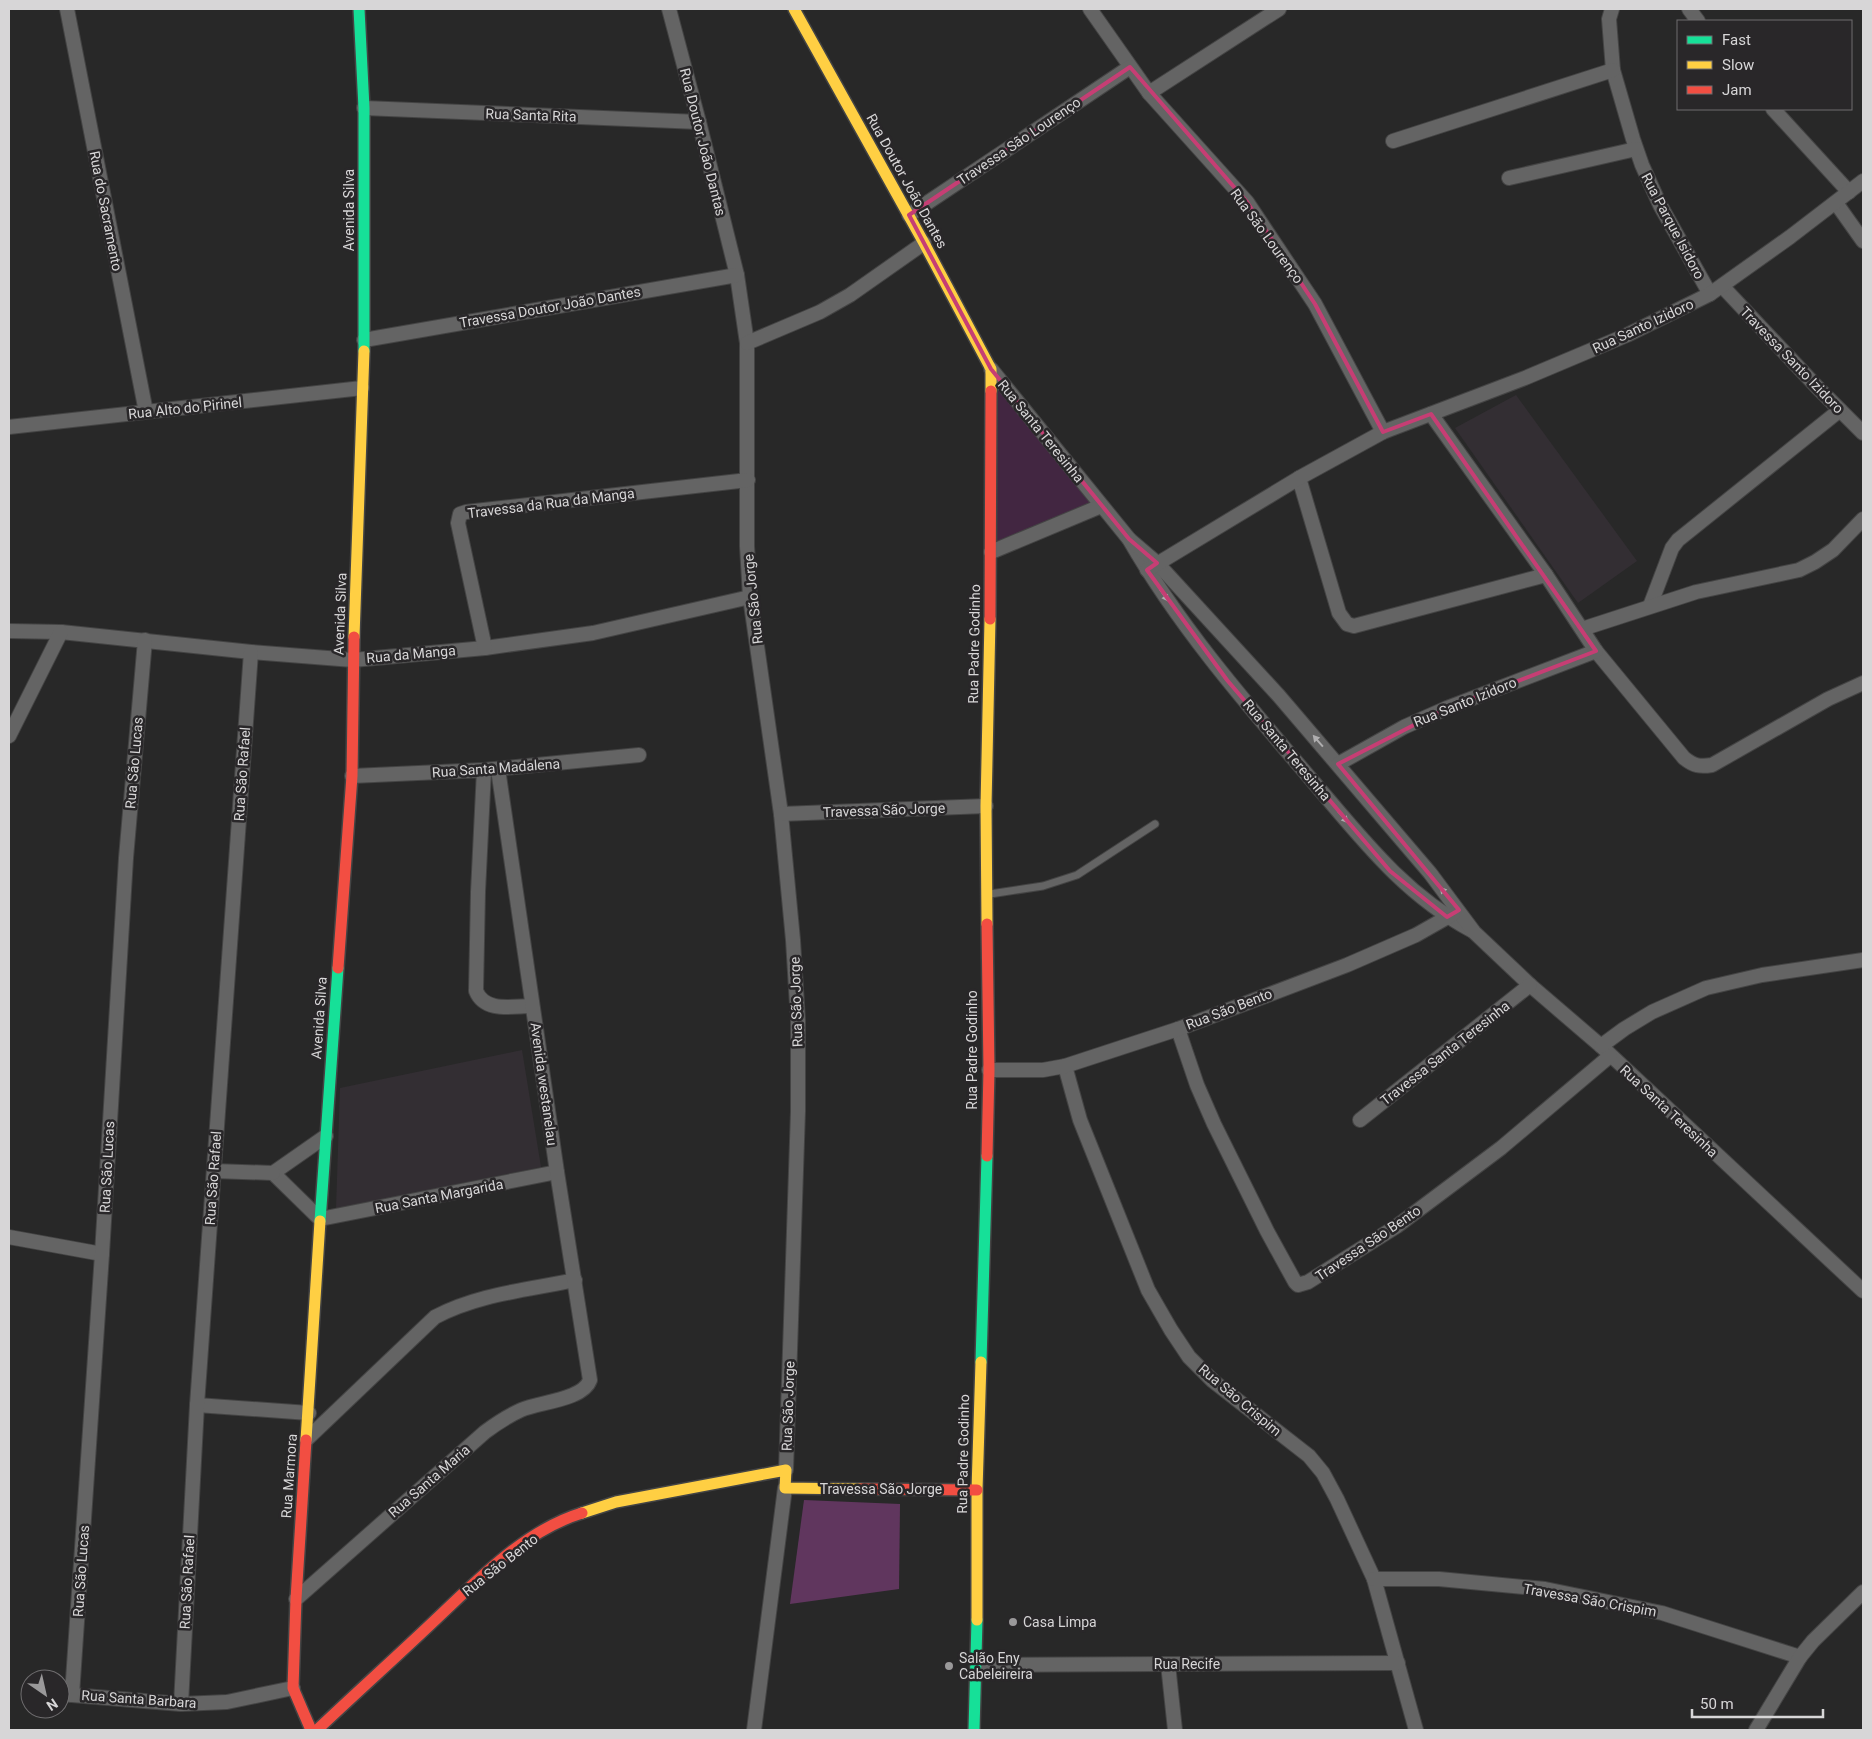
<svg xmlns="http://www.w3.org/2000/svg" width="1872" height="1739" viewBox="0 0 1872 1739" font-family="Roboto,sans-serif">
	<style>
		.built { fill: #332e33 }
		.green { fill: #422641 }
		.forest { fill: #60365e }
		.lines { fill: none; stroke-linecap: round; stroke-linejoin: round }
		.lane-casing { stroke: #444; stroke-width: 9 }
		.street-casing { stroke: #444; stroke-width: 16 }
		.fast-casing { stroke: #444; stroke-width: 14 }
		.slow-casing { stroke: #444; stroke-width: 14 }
		.jam-casing { stroke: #444; stroke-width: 14 }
		.lane { stroke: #646464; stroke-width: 7 }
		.street { stroke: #646464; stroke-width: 14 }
		.fast { stroke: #16e098; stroke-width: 11 }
		.slow { stroke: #ffcf43; stroke-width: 11 }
		.jam { stroke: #f24e42; stroke-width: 11 }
		.oneway { fill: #afaeaf }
		.marked { fill: none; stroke: #c63e74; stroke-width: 4; stroke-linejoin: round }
		.poi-dot { fill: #9a999a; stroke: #292729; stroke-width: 2 }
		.labels { text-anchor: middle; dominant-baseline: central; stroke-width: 5; stroke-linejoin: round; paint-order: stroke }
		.street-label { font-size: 14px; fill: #d7d6d7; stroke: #292729 }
		.poi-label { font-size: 14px; fill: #d7d6d7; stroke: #292729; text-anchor: start }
	</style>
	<rect width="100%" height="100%" fill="#282828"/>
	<g class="built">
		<path d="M1516 395 1637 561 1578 603 1455 428Z"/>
		<path d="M522 1050 541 1167 336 1209 340 1088Z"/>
	</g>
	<path class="green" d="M998 387 1092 502 995 543Z"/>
	<path class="forest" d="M804 1500 900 1504 899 1589 790 1604Z"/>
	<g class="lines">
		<g class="lane-casing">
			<path id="lane" d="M990 894 1043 886 1077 875 1155 824"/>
		</g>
		<g class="street-casing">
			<g id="street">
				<path d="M67 9 146 412"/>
				<path d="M669 9 699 122 737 275 747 343V546L750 597 781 814 793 940 798 1021V1111L786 1470"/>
				<path d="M1090 9 1149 93 1247 202 1315 304 1383 432"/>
				<path d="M1612 9 1609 19 1613 70 1633 139 1642 165 1660 205 1710 294"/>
				<path d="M1689 9 1698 21"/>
				<path d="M1149 93 1279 9"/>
				<path d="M364 108 699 122"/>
				<path d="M1773 109 1849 192"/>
				<path d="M1393 141 1613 70"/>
				<path d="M1509 178 1636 149"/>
				<path d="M1836 203 1863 241"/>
				<path d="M909 215 1130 67"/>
				<path d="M1722 286 1817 387 1863 433"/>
				<path d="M364 340 737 275"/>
				<path d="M747 343 820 312 850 295 924 243"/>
				<path d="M991 369 1129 539C1179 626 1245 702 1310 778 1360 836 1402 893 1471 930"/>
				<path d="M1431 414 1546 575 1596 651 1684 758C1694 766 1700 767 1712 765L1828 699 1863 683"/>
				<path d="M9 427 362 388"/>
				<path d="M1299 478 1339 613 1347 624 1354 626 1546 575"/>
				<path d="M1129 539 1157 563 1279 696 1430 873 1474 932 1530 985 1601 1046 1863 1291"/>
				<path d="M991 552 1101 506"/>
				<path d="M1147 570 1299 478 1383 432 1525 378 1627 335 1710 294 1790 237 1863 181"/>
				<path d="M1650 606 1672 548 1678 540 1840 410"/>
				<path d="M1582 629 1696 592 1799 570 1815 562 1833 550 1863 519"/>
				<path d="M9 631 61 632 251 652 353 660 485 648 593 633 750 597"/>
				<path d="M485 648 458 523 460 514 466 512 748 480"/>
				<path d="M9 736 61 632"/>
				<path d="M1338 764 1404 727 1447 708 1596 651"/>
				<path d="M484 770 478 892 476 991C485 1013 513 1006 532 1006"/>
				<path d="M352 776 484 770 639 755"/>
				<path d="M781 814 986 806"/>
				<path d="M1178 1029 1197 1085 1214 1124 1267 1231 1295 1282 1298 1285 1308 1282 1397 1226 1501 1148 1610 1056"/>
				<path d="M1601 1046 1624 1029 1652 1012 1706 988 1762 975 1863 960"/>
				<path d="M1065 1066 1080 1120 1148 1290 1171 1330 1189 1357 1213 1381 1309 1456 1323 1473 1337 1499 1374 1579 1416 1730"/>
				<path d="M989 1070H1043L1065 1066 1178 1029 1347 965 1416 935 1453 914"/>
				<path d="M1360 1120 1530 985"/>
				<path d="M326 1136 273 1173 320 1219 557 1172"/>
				<path d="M214 1171 273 1173"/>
				<path d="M9 1237 102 1254"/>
				<path d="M197 1405 309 1413"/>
				<path d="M307 1439 435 1317C478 1294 528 1290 575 1280"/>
				<path d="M1374 1579H1439L1545 1589 1662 1613 1800 1657"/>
				<path d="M296 1599 485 1432C497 1423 508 1416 521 1410 539 1402 583 1400 590 1380L557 1172 498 769"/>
				<path d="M1168 1664 1175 1730"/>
				<path d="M977 1665 1398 1663"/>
				<path d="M60 1694 181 1704 227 1702 293 1688"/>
				<path d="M72 1695 102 1254 126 858 145 640"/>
				<path d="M181 1704 197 1405 251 652"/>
				<path d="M754 1730 785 1488"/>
				<path d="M1756 1730 1800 1657 1813 1641 1863 1592"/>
			</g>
		</g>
		<g class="fast-casing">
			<g id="fast">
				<path d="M359 9 364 108V351"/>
				<path d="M320 1221 338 968"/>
				<path d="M981 1362 987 1156"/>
				<path d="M974 1730 977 1620"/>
			</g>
		</g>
		<g class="slow-casing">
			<g id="slow">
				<path d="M794 9 924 243 991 369V391"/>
				<path d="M354 637 364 351"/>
				<path d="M987 924 986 806 990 619"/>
				<path d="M306 1440 320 1221"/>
				<path d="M582 1513 616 1502 786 1470 785 1488 860 1489"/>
				<path d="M977 1620V1490L981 1362"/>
			</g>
		</g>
		<g class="jam-casing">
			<g id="jam">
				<path d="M990 619 991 391"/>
				<path d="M338 968 352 776 354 637"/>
				<path d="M987 1156 989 1070 987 924"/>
				<path d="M306 1440 296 1599 293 1688 311 1730"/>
				<path d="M860 1489 977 1490"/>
				<path d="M317 1730C355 1694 394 1659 432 1623 476 1582 523 1531 582 1513"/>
			</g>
		</g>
		<use href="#lane" class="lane"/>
		<use href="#street" class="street"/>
		<use href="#fast" class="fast"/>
		<use href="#slow" class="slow"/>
		<use href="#jam" class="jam"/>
	</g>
	<defs><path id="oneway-solid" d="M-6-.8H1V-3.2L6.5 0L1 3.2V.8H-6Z" transform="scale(1.25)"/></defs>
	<g class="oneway">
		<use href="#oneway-solid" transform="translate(1164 595) rotate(55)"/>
		<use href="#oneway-solid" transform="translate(1318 741) rotate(-131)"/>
		<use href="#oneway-solid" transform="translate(1343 817) rotate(49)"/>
		<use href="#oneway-solid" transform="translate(1445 893) rotate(-129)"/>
	</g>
	<path class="marked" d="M1130 67 1247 202 1315 304 1383 432 1431 414 1596 651 1447 708 1338 764 1459 910 1447 917 1390 871 1227 680 1147 570 1157 563 1129 539 991 369 909 215Z"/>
	<g class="poi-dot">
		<circle cx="1013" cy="1622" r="5"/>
		<circle cx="949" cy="1666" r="5"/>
	</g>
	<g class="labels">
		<g class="street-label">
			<text transform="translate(531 115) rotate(2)">Rua Santa Rita</text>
			<text transform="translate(1019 141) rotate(-34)">Travessa São Lourenço</text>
			<text transform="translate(703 142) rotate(76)">Rua Doutor João Dantas</text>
			<text transform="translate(907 181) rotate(61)">Rua Doutor João Dantes</text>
			<text transform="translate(349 210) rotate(-90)">Avenida Silva</text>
			<text transform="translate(106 211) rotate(79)">Rua do Sacramento</text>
			<text transform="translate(1673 226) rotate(62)">Rua Parque Isidoro</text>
			<text transform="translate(1267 236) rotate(54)">Rua São Lourenço</text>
			<text transform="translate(550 307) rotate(-10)">Travessa Doutor João Dantes</text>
			<text transform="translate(1643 326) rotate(-25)">Rua Santo Izidoro</text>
			<text transform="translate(1792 360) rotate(46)">Travessa Santo Izidoro</text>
			<text transform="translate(185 408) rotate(-6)">Rua Alto do Pirinel</text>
			<text transform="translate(1041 431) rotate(51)">Rua Santa Teresinha</text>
			<text transform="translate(551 503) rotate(-7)">Travessa da Rua da Manga</text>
			<text transform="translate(753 599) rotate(-96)">Rua São Jorge</text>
			<text transform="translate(340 614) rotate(-88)">Avenida Silva</text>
			<text transform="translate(974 644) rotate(-89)">Rua Padre Godinho</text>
			<text transform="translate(411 654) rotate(-5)">Rua da Manga</text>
			<text transform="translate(1465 702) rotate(-22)">Rua Santo Izidoro</text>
			<text transform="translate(1287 750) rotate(50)">Rua Santa Teresinha</text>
			<text transform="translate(134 763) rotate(-85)">Rua São Lucas</text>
			<text transform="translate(496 768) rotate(-4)">Rua Santa Madalena</text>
			<text transform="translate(242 774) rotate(-86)">Rua São Rafael</text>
			<text transform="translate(884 810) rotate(-2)">Travessa São Jorge</text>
			<text transform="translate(796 1002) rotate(-92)">Rua São Jorge</text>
			<text transform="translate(1229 1009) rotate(-21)">Rua São Bento</text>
			<text transform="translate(319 1018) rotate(-86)">Avenida Silva</text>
			<text transform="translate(972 1050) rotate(-90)">Rua Padre Godinho</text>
			<text transform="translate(1445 1053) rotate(-38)">Travessa Santa Teresinha</text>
			<text transform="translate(544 1084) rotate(82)">Avenida westanelau</text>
			<text transform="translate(1669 1111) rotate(43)">Rua Santa Teresinha</text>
			<text transform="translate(107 1167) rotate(-87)">Rua São Lucas</text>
			<text transform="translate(213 1178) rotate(-86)">Rua São Rafael</text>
			<text transform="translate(439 1196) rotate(-11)">Rua Santa Margarida</text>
			<text transform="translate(1368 1243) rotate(-34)">Travessa São Bento</text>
			<text transform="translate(1240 1400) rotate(40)">Rua São Crispim</text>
			<text transform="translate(788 1406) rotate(-88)">Rua São Jorge</text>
			<text transform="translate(963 1454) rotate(-89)">Rua Padre Godinho</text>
			<text transform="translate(289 1476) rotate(-86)">Rua Marmora</text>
			<text transform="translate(429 1481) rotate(-41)">Rua Santa Maria</text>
			<text x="881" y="1489">Travessa São Jorge</text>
			<text transform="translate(500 1565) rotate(-38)">Rua São Bento</text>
			<text transform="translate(81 1571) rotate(-86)">Rua São Lucas</text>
			<text transform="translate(187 1582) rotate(-87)">Rua São Rafael</text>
			<text transform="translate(1590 1600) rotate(10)">Travessa São Crispim</text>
			<text x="1187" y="1664">Rua Recife</text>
			<text transform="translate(139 1699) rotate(4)">Rua Santa Barbara</text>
		</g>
		<g class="poi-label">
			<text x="1023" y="1622">Casa Limpa</text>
			<text x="959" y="1658">Salão Eny<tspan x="959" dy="16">Cabeleireira</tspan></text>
		</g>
	</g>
	<rect width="1872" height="1739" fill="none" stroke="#d7d6d7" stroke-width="20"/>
	<rect x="1677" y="20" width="175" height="90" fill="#292729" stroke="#6f6d6f"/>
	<rect x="1687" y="36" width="25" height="8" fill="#16e098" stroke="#6f6d6f"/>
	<text x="1722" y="45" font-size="15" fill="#d7d6d7">Fast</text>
	<rect x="1687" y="61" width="25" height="8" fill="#ffcf43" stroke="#6f6d6f"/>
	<text x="1722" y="70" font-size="15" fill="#d7d6d7">Slow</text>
	<rect x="1687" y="86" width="25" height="8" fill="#f24e42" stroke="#6f6d6f"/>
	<text x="1722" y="95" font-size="15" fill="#d7d6d7">Jam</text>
	<g transform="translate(45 1694) rotate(146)"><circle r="24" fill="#292729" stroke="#6f6d6f"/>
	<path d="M0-4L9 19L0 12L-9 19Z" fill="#9a999a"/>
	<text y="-8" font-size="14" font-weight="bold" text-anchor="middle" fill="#d7d6d7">N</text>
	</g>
	<path d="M1692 1709v8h131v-8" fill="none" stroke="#d7d6d7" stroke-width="2.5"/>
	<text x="1700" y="1709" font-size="15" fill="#d7d6d7" stroke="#292729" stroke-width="4" paint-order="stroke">50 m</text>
</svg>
